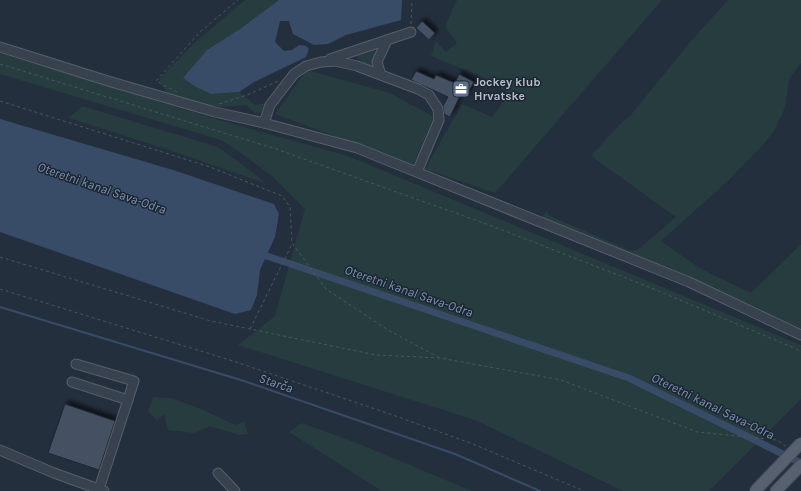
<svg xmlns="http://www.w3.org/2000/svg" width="801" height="491" viewBox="0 0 801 491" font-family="Karla,sans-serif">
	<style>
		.green { fill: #263c3f }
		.water { fill: #394c67 }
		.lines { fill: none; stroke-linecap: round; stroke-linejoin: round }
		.stream { stroke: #394c67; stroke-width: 2 }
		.canal { stroke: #394c67; stroke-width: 7 }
		.building { fill: #455162; stroke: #1f2835; filter: url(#shadow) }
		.minor-casing { stroke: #565f6c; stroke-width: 11 }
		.major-casing { stroke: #414a57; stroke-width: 13 }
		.path { stroke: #44595c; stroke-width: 1; stroke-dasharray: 3 3; stroke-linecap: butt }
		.minor { stroke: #38414e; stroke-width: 9 }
		.major { stroke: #56606e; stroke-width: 11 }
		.major-bridge-casing { stroke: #414a57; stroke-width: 13; stroke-linecap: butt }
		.major-bridge { stroke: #56606e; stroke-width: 11 }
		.labels { text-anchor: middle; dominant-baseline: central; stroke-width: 3; stroke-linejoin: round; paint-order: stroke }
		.poi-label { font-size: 12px; font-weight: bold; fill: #b4bcc9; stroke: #1d2633; text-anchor: start }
		.water-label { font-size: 13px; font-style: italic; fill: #7c92b1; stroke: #1d2633 }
	</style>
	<defs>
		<filter id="shadow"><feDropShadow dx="3.5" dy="-3.5" stdDeviation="2" flood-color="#0009"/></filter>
	</defs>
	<rect width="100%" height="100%" fill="#242f3e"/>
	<g class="green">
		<path d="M245 0H279L240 29 207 50 211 94 239 92 255 105 266 103 267 111 255 113 246 105 218 107 166 92 159 79 192 45Z"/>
		<path d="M457 0H662L495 193 425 169 462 104 492 117 508 95 497 83 431 56 436 41 446 52 457 43 445 26Z"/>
		<path d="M728 0H801V63L789 79 786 103 783 112 774 131 763 145 728 181 661 241 701 269 751 293 801 244V330L696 283 544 218 543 216 547 210 548 215 631 251 639 249 676 217 591 156 619 125 630 116 691 41Z"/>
		<path d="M373 49 378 52 372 69 355 56Z"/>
		<path d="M0 53 219 120 348 156 801 345V399L709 491H623L475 420 238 345 275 316 305 209 273 177 241 153 221 140 0 74Z"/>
		<path d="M307 70 390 93 434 117 413 165 275 114Z"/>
		<path d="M82 106 218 147 251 171 265 183 166 149 69 118Z"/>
		<path d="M153 397 171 398 201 409 235 425 244 422 248 434 239 435 210 426 194 433 168 430 164 414 157 420 148 412Z"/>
		<path d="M302 423 359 444 472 491H382L289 432Z"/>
	</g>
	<g class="water">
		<path d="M279 0H402L401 20 346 35 328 44 314 45 293 34 289 21H280L275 42 284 51 292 50 299 45 306 46 309 49 306 57 254 82 239 92 211 94 196 87 183 78 207 50 240 29Z"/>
		<path d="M0 119 173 170 274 204 279 214 275 237 260 270 257 295 251 310 235 314 0 232Z"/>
	</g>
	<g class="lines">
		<path class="stream" d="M0 307 244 381 455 454 540 491"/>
		<path class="canal" d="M258 253 629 378 801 463"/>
	</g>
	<g class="building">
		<path d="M422 21 435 33 429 40 416 28Z"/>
		<path d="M416 71 434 79 436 75 455 83 459 74 474 82 465 98 460 96 450 117 444 114 443 106 448 97 411 80Z"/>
		<path d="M65 404 115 421 99 470 48 453Z"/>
	</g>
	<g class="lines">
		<g class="minor-casing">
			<g id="minor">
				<path d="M0 47 108 81 215 112 264 123 357 148 689 282 801 335"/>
				<path d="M330 59 411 32"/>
				<path d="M381 75 377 62 387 40"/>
				<path d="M264 123 270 105 294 74 306 66 321 62 335 61 357 66 418 89 429 95 438 109 439 120 417 172"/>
				<path d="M76 364 134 381 99 489"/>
				<path d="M72 382 128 400"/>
				<path d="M0 450 54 473 104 491"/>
				<path d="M218 473 235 491"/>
			</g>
		</g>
		<g class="major-casing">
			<path id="major" d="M776 491 801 465"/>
		</g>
		<g class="path">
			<path d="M411 24 412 0"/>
			<path d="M0 64 276 149 388 189 492 226 649 287 801 351"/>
			<path d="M177 92 156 81 201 31 238 0"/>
			<path d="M0 101 210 167 282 196 290 207 292 243 326 289 388 330 440 358"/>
			<path d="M219 104 247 95 278 81"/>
			<path d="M0 257 211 321 376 355 440 358 561 380 697 432 777 440 786 446"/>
			<path d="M0 289 233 361 390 414 473 444 584 491"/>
			<path d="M250 329 292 244"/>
		</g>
		<use href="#minor" class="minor"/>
		<use href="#major" class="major"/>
		<g class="major-bridge-casing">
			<path id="major-bridge" d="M755 491 801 443"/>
		</g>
		<use href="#major-bridge" class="major-bridge"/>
	</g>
	<defs>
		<g id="office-square" transform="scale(0.9)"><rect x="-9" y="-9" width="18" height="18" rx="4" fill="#5c6f8a" stroke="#1d2633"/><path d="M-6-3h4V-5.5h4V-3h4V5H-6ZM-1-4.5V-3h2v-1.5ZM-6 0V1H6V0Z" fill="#fff"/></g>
	</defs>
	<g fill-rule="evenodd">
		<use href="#office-square" x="461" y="89"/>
	</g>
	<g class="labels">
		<g class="poi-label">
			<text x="474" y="82">Jockey klub<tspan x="474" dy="14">Hrvatske</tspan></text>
		</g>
		<g class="water-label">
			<text transform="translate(102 188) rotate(19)">Oteretni kanal Sava-Odra</text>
			<text transform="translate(409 291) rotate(19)">Oteretni kanal Sava-Odra</text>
			<text transform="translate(276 383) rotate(19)">Starča</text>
			<text transform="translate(713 406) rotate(26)">Oteretni kanal Sava-Odra</text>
		</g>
	</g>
</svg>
